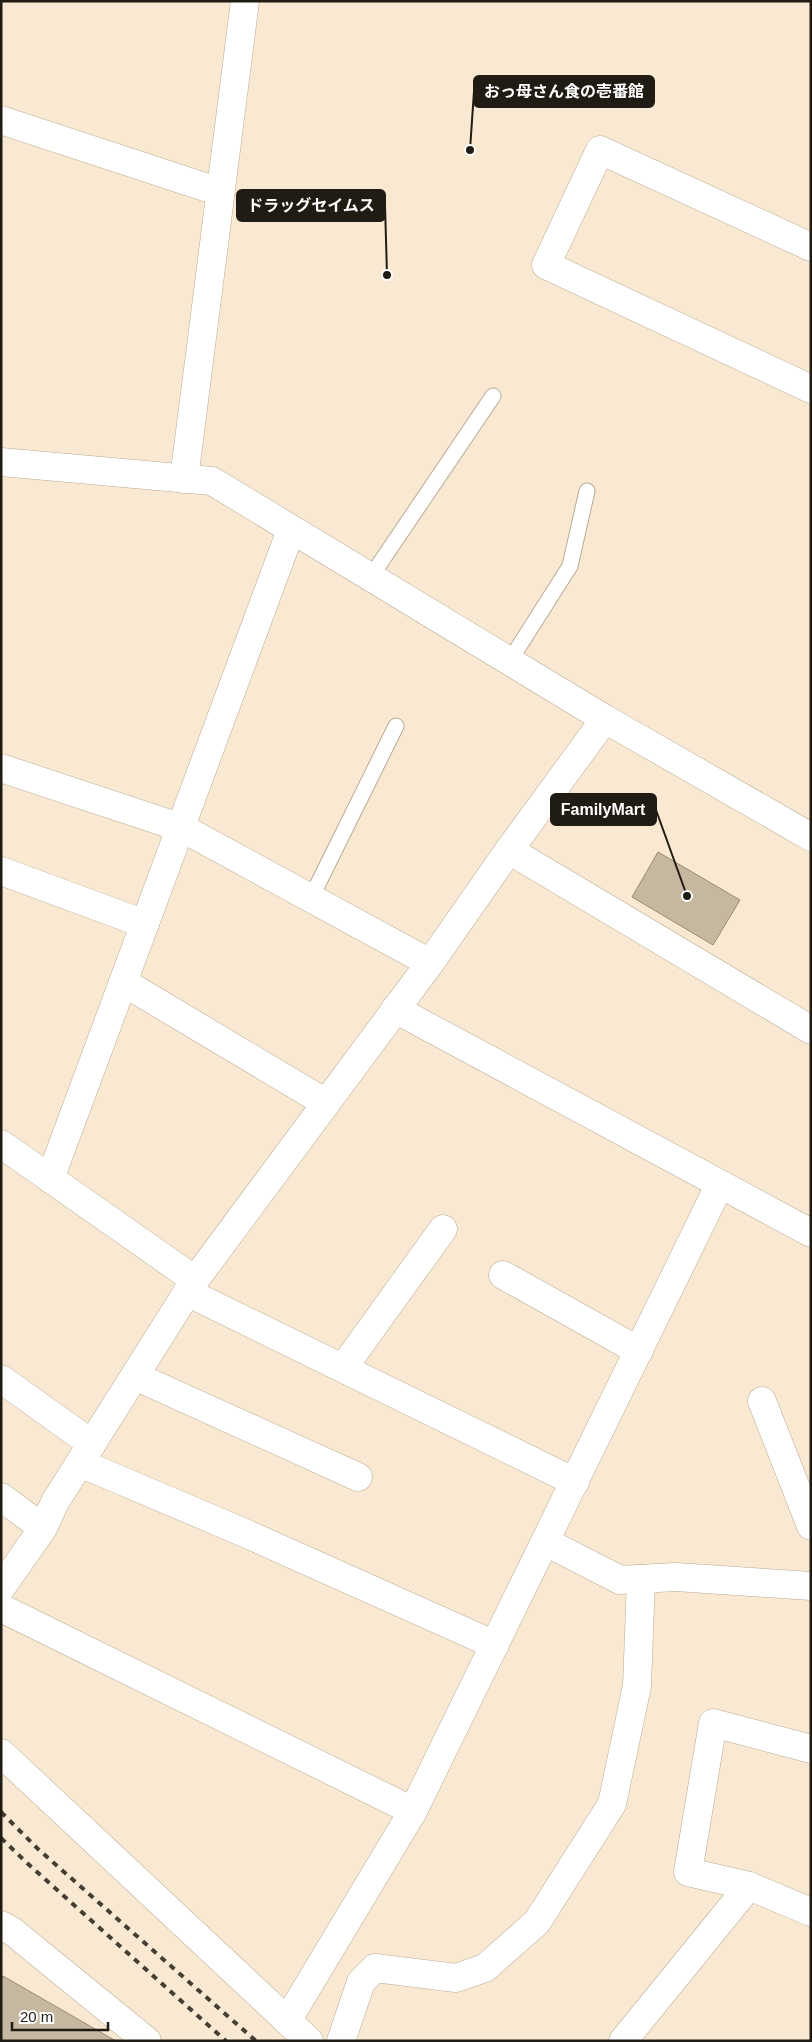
<svg xmlns="http://www.w3.org/2000/svg" width="812" height="2042" viewBox="0 0 812 2042" font-family="Helvetica,'Noto Sans JP',sans-serif">
	<style>
		.building { fill: #c6b7a0; stroke: #9b8c77 }
		.lines { fill: none; stroke-linecap: round; stroke-linejoin: round }
		.lane-casing { stroke: #baab95; stroke-width: 17 }
		.street-casing { stroke: #baab95; stroke-width: 29 }
		.secondary-casing { stroke: #baab95; stroke-width: 29 }
		.lane { stroke: #fff; stroke-width: 15 }
		.street { stroke: #fff; stroke-width: 28 }
		.secondary { stroke: #fff; stroke-width: 28 }
		.rail { stroke: #453e33; stroke-width: 4; stroke-dasharray: 6 6; stroke-linecap: butt }
		.leader { fill: none; stroke: #211c13; stroke-width: 2 }
		.callout-dot { fill: #211c13; stroke: #fff; stroke-width: 2 }
		.callout { fill: #211c13; stroke: #211c13; stroke-width: 2 }
		.callout-label { font-size: 16px; text-anchor: middle; font-weight: bold; fill: #fff }
	</style>
	<rect width="100%" height="100%" fill="#f9e9d2"/>
	<g class="building">
		<path d="M658 852 740 900 713 945 632 897Z"/>
		<path d="M3 1976 116 2041H1V1982Z"/>
	</g>
	<g class="lines">
		<g class="lane-casing">
			<g id="lane">
				<path d="M370 578 493 396"/>
				<path d="M509 662 570 566 587 491"/>
				<path d="M311 898 396 726"/>
			</g>
		</g>
		<g class="street-casing">
			<g id="street">
				<path d="M1 120 220 192"/>
				<path d="M811 247 600 150 546 265 811 389"/>
				<path d="M1 462 212 481 605 719 811 837"/>
				<path d="M184 479 245 1"/>
				<path d="M1 768 182 828 430 963"/>
				<path d="M509 850 811 1030"/>
				<path d="M1 871 145 924"/>
				<path d="M123 982 326 1103"/>
				<path d="M395 1009 811 1233"/>
				<path d="M1 1144 195 1280"/>
				<path d="M50 1179 291 530"/>
				<path d="M503 1275 639 1351"/>
				<path d="M187 1292 575 1482"/>
				<path d="M343 1368 443 1229"/>
				<path d="M135 1376 358 1477"/>
				<path d="M1 1379 92 1444"/>
				<path d="M762 1401 811 1526"/>
				<path d="M80 1463 247 1534 495 1645"/>
				<path d="M1 1497 43 1528"/>
				<path d="M546 1542 620 1580 676 1577 811 1586"/>
				<path d="M1 1588 43 1528 55 1502 195 1280 430 963 509 850 605 719"/>
				<path d="M1 1608 413 1811"/>
				<path d="M1 1753 309 2041"/>
				<path d="M749 1886 688 1872 713 1723 811 1749"/>
				<path d="M287 2021 413 1811 720 1184"/>
				<path d="M341 2041 361 1982 375 1968 456 1978 485 1968 537 1922 612 1804 637 1686 641 1579"/>
				<path d="M623 2041 749 1886 811 1912"/>
			</g>
		</g>
		<g class="secondary-casing">
			<path id="secondary" d="M1 1925 12 1931 147 2041"/>
		</g>
		<use href="#lane" class="lane"/>
		<use href="#street" class="street"/>
		<use href="#secondary" class="secondary"/>
		<g class="rail">
			<path d="M1 1812 38 1849 256 2041"/>
			<path d="M1 1838 26 1862 226 2041"/>
		</g>
	</g>
	<path class="leader" d="M470 150L474 91M387 275L385 205M687 896L656 810"/>
	<g class="callout-dot">
		<circle cx="470" cy="150" r="5"/>
		<circle cx="387" cy="275" r="5"/>
		<circle cx="687" cy="896" r="5"/>
	</g>
	<g class="callout">
		<rect x="474" y="76" width="180" height="31" rx="5"/>
		<rect x="237" y="190" width="148" height="31" rx="5"/>
		<rect x="551" y="794" width="105" height="31" rx="5"/>
	</g>
	<g class="callout-label">
		<text x="564" y="97">おっ母さん食の壱番館</text>
		<text x="311" y="211">ドラッグセイムス</text>
		<text x="603" y="815">FamilyMart</text>
	</g>
	<rect width="812" height="2042" fill="none" stroke="#211c13" stroke-width="5"/>
	<path d="M12 2022v8h96v-8" fill="none" stroke="#211c13" stroke-width="2.5"/>
	<text x="20" y="2022" font-size="15" fill="#211c13" stroke="#ffffff" stroke-width="4" paint-order="stroke">20 m</text>
</svg>
